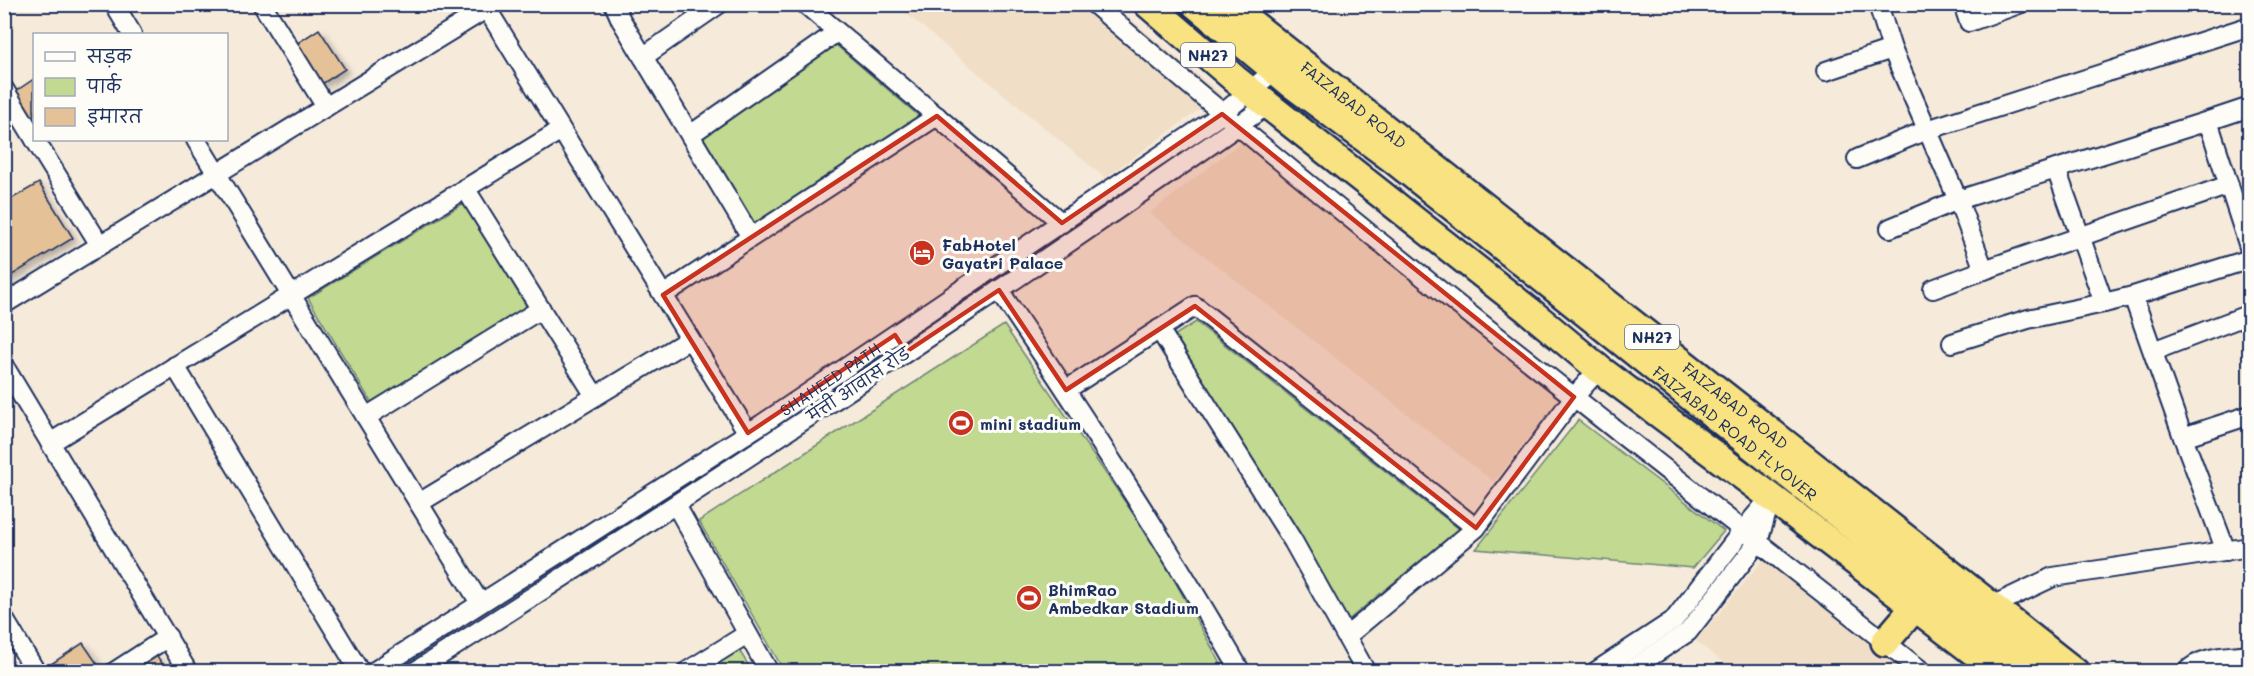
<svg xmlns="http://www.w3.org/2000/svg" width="2254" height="676" viewBox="0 0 2254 676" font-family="Mali,'Playpen Sans Deva',sans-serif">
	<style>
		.built { fill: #f1dec6 }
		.green { fill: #c1d990; stroke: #6e8477; stroke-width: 1.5 }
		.building { fill: #e4c196; stroke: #1b2f5e; stroke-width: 1.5; filter: url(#shadow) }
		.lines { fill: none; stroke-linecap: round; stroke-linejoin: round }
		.minor-casing { stroke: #1b2f5e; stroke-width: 22 }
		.highway-casing { stroke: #1b2f5e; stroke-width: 32 }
		.minor { stroke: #fdfcf7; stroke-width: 18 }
		.highway { stroke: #f8e281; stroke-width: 27 }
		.marked { fill: #c8321e; fill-opacity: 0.2; stroke: #c8321e; stroke-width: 4.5; stroke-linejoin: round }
		.labels { text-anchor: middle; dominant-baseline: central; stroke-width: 6; stroke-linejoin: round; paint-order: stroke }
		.shield { fill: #fdfcf7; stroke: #5f6c8c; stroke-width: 1.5 }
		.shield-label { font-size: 15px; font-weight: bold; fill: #1b2f5e }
		.street-label { font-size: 16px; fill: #1b2f5e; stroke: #fdfcf7 }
		.poi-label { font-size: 16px; font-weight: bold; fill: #1b2f5e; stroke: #fdfcf7; text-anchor: start }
	</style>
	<defs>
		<filter id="shadow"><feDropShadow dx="4" dy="4" stdDeviation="3" flood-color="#0004"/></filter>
	</defs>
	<rect width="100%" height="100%" fill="#f6eada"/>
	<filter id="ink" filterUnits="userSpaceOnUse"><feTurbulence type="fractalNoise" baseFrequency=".0167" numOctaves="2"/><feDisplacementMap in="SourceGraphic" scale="12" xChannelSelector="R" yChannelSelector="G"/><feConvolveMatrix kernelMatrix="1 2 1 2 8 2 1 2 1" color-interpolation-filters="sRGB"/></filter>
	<g filter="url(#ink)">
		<g class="built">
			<path d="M896 5H1113L1221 94 1105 178Z"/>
			<path d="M1244 140 1561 397 1494 482 1150 213Z"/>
			<path d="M1766 556 1911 671H1735L1696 641Z"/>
		</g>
		<g class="green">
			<path d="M836 45 920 117 755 224 703 137Z"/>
			<path d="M464 203 527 307 371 402 308 298Z"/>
			<path d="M1196 322 1459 529 1347 621 1175 335Z"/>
			<path d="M1004 325 1154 544 1225 671H784L699 521Z"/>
			<path d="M1578 420 1724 531 1693 568 1476 549Z"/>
			<path d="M739 650 752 671 703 672Z"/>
		</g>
		<g class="building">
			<path d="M319 29 345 69 322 84 296 44Z"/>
			<path d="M34 79V114L31 116 16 91Z"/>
			<path d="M39 183 73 238 4 280V203Z"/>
			<path d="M83 643 98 665 87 672H51L48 666Z"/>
			<path d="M157 656 168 672H133Z"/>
		</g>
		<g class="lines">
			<g class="minor-casing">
				<g id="minor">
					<path d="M114 4 132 34"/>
					<path d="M262 4 326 107"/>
					<path d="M614 4 621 20 751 237"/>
					<path d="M805 4 1062 223"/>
					<path d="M1094 4C1363 236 1645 452 1923 672"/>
					<path d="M1878 4 1892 49 1958 200 2208 121"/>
					<path d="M1963 4 1969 22 2019 4"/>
					<path d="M487 9 748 433"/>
					<path d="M643 57 719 4"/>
					<path d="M1826 71 1892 49"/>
					<path d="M4 89 34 138"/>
					<path d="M2250 107 2208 121 2250 250"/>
					<path d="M690 135 837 32"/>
					<path d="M35 140 100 245"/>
					<path d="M196 140 480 603"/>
					<path d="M1857 159 1927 130 2250 26"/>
					<path d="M2056 169 2104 303 2133 296"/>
					<path d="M465 188 595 396"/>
					<path d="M1890 228 1958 200 1984 270 2229 185"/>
					<path d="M1933 289 1984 270"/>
					<path d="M999 290C1083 415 1166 541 1241 672"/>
					<path d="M663 295 937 116"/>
					<path d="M4 304 494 4"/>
					<path d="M1159 329 1293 541 1366 672"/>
					<path d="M1952 343 2028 319 2104 303"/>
					<path d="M2153 351 2250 314"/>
					<path d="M4 366 188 672"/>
					<path d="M175 366 360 672"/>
					<path d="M1066 390 1195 306 1476 528"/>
					<path d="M366 417 541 309"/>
					<path d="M2183 437 2133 296 2250 259"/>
					<path d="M50 443 561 130"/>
					<path d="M419 503 690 339"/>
					<path d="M676 505 769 672"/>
					<path d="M2226 551 2183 437 2250 415"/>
					<path d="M1992 606 2053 577 2250 547"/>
					<path d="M4 619 36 672"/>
					<path d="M1347 636 1476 528 1574 397 1599 369"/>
					<path d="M114 672 168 637"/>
					<path id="s1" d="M373 672 762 424 1222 114 1275 70"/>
					<path d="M414 672C703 489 989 301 1269 104"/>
					<path d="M686 672 747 634"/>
					<path d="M1595 672 1674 620 1743 530 1771 497"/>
					<path d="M1627 672 1688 632 1758 542 1770 502"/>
					<path d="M2186 672C2201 655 2229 657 2250 654"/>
				</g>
			</g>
			<g class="highway-casing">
				<g id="highway">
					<path d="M1148 4 1235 79 1528 310 1599 369 1771 497 2000 672"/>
					<path id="s2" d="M1195 4 1293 85 1394 160 2036 672"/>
					<path id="s3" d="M1227 4 2075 672"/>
					<path d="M1885 642 1915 607"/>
				</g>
			</g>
			<use href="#minor" class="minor"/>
			<use href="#highway" class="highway"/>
		</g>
	</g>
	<path class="marked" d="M1222 114 1574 397 1476 528 1195 306 1066 390 999 290 906 352 895 335 748 433 663 295 937 116 1062 223Z"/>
	<defs>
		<g id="hotel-disc" transform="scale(1.35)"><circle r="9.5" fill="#c8321e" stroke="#fdfcf7"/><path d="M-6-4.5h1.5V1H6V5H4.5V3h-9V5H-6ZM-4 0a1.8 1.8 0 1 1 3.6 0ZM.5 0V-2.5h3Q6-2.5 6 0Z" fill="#fff"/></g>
		<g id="stadium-disc" transform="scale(1.35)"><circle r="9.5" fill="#c8321e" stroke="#fdfcf7"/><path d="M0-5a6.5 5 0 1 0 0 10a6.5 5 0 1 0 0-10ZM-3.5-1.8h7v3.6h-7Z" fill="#fff"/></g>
	</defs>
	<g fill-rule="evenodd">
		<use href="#hotel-disc" x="922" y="253"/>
		<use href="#stadium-disc" x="961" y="423"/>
		<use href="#stadium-disc" x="1029" y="598"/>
	</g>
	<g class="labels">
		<g class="shield">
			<rect x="1181" y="43" width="54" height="24" rx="4.5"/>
			<rect x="1625" y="325" width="54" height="24" rx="4.5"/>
		</g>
		<g class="shield-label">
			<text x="1208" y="55">NH27</text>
			<text x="1652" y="337">NH27</text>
		</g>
		<g class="street-label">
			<text stroke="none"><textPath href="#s3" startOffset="162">FAIZABAD ROAD</textPath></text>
			<text stroke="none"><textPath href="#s1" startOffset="543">SHAHEED PATH</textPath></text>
			<text transform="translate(858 384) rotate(-34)">मंत्ती आवास रोड</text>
			<text stroke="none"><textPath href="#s3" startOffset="648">FAIZABAD ROAD</textPath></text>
			<text stroke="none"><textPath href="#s2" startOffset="690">FAIZABAD ROAD FLYOVER</textPath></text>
		</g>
		<g class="poi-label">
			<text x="942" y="244">FabHotel<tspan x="942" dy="18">Gayatri Palace</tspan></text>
			<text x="980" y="423">mini stadium</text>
			<text x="1048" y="589">BhimRao<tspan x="1048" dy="18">Ambedkar Stadium</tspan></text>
		</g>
	</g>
	<rect width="2254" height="676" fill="none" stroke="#fdfcf7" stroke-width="24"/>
	<rect x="12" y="12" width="2230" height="652" fill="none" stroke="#1b2f5e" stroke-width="2" filter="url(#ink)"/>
	<rect x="33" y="33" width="195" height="108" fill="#fdfcf7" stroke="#a3aaba" stroke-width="1.5"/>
	<rect x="45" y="52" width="30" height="9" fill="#fdfcf7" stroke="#a3aaba" stroke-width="1.5"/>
	<text x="87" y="63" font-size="18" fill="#1b2f5e">सड़क</text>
	<rect x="45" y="78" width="30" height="18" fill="#c1d990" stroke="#a3aaba" stroke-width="1.5"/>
	<text x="87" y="93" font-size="18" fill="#1b2f5e">पार्क</text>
	<rect x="45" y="108" width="30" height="18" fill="#e4c196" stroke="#a3aaba" stroke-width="1.5"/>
	<text x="87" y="123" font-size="18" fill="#1b2f5e">इमारत</text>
</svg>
